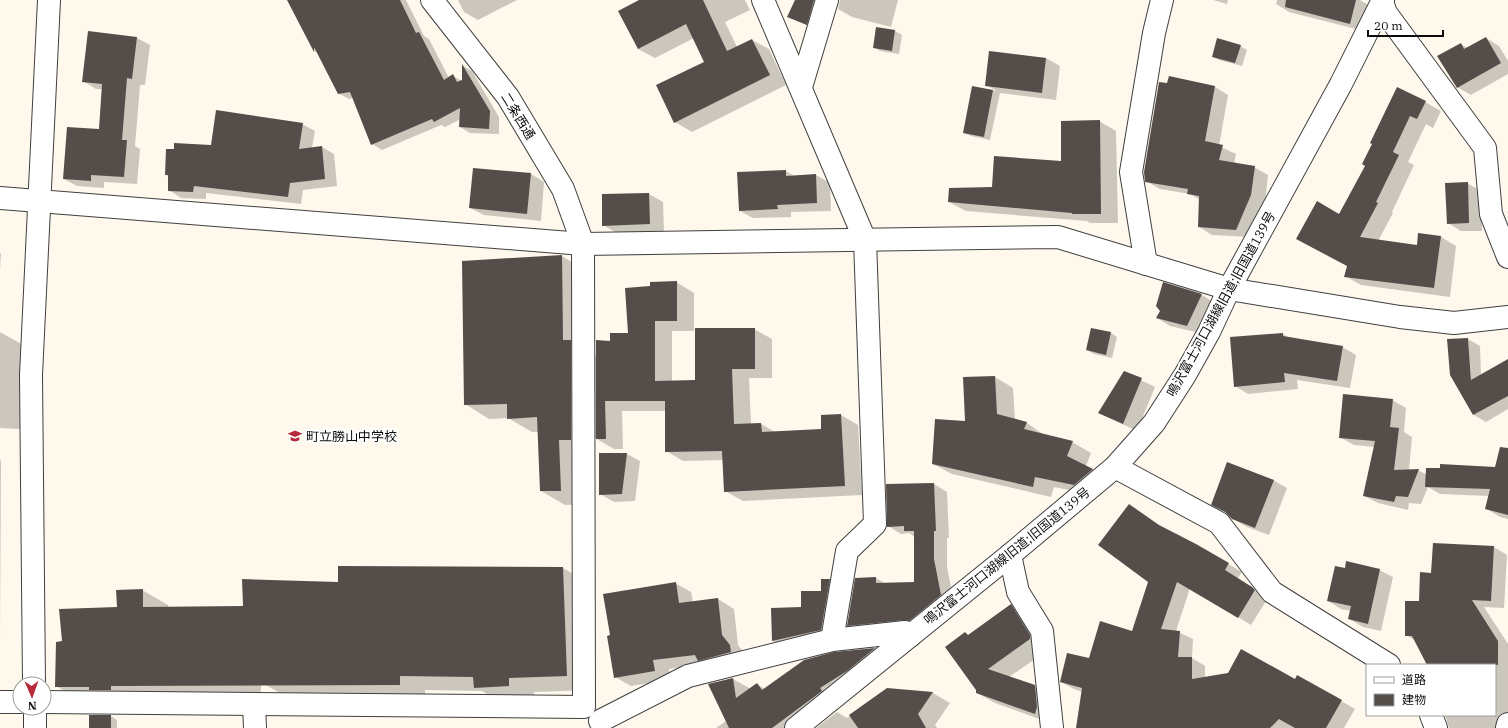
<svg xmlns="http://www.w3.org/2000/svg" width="1508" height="728" viewBox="0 0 1508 728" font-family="'IBM Plex Serif','Noto Sans JP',serif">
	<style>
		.shadow { fill: #0003 }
		.building { fill: #554d49 }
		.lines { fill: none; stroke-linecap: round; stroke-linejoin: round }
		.minor-casing { stroke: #3f3f3f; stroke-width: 24 }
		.minor { stroke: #fff; stroke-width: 22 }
		.labels { text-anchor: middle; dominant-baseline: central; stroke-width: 4; stroke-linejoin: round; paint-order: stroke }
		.street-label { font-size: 13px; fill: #0c0c0c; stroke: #fff }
		.poi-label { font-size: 13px; fill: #0c0c0c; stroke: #fff; text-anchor: start }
	</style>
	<rect width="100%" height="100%" fill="#fef9ec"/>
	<g class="shadow">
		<path d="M288 0H406L424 36 429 39 449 78 453 76 462 81 463 66 472 71 499 117V134L470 133 460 127 461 119 445 127 441 125 382 150 372 144 353 98 349 99 338 93 318 53 314 51Z"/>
		<path d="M458 0H517L478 20 464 12Z"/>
		<path d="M642 0H745L750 10 725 22 737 47 752 40 769 49 786 85 692 132 675 122 658 85 705 63 694 38 655 58 638 49Z"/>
		<path d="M796 0H831L820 32 788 16Z"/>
		<path d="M840 0H898L891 27 852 17 838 9Z"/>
		<path d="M1213 0H1228L1227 4Z"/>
		<path d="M1277 0H1360L1370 6 1364 31 1289 12 1276 4Z"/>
		<path d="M877 28 895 31 902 35 899 54 880 51 874 47Z"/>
		<path d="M137 38 150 45 145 85H140L135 146 140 149 137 184 104 182V188L77 186 64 179 99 130 103 89H96L83 81Z"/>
		<path d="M1486 38 1499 46 1508 61V74L1471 95 1457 87 1461 44 1467 48Z"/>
		<path d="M1240 46 1247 50 1242 66 1219 60 1213 56Z"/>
		<path d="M990 52 1046 58 1060 66 1056 100 1000 93 990 140 971 136 964 133 973 87 997 91 986 85Z"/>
		<path d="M1215 87 1228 95 1219 146 1236 154 1234 164 1254 167 1268 175 1265 203 1250 237 1212 235 1199 227 1200 200 1190 194 1160 189 1146 181Z"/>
		<path d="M1425 102 1441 111 1433 128 1426 124 1408 162 1414 165 1392 212 1393 213 1378 241 1418 246 1441 237 1456 246 1450 297 1361 285 1345 276 1348 267 1340 215 1367 166 1373 144Z"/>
		<path d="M1099 121 1116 131 1118 223H1090L1087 221 966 211 949 202 993 188 1062 163Z"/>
		<path d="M302 124 315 131 312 148 322 147 334 154 337 186 303 190 301 204 206 193V199L181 198 169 190V177L166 175 212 146Z"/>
		<path d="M786 171 794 176 816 175 830 183 831 211 791 212V217L753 218 740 211Z"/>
		<path d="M531 174 544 182 541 221 484 215 470 208Z"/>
		<path d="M1467 183 1481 191 1482 231H1461L1448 223Z"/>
		<path d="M649 194 663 202 664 232 617 233 603 225Z"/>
		<path d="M0 253H1L0 270Z"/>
		<path d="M562 256 586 271 587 351 597 356 611 342 629 335 651 287 676 282 694 293V331H672V381H696L754 329 772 339V378H749L751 424H761L777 433 822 430 841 415 858 425 862 495 743 501 725 491 724 460 683 461 666 451V411H622L623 449H614L595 438V453H583L585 504 565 505 541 491 539 432H532L508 418 489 419 465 404Z"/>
		<path d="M1202 295 1215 303 1200 333 1170 326 1157 318Z"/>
		<path d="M0 332 25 346 20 429 0 428Z"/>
		<path d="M1111 333 1117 337 1112 358 1094 354 1087 350Z"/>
		<path d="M1283 334 1289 338 1342 347 1356 355 1350 388 1297 380 1298 389 1248 394 1235 386Z"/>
		<path d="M1468 339 1480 346 1481 375 1508 360V409L1486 422 1474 415Z"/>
		<path d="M1124 372 1155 387 1137 431 1099 413Z"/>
		<path d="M995 377 1013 388 1015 420 1027 423 1044 435 1072 442 1091 453 1086 466 1111 480 1093 495 1054 487 1051 497 952 474 933 464 966 422Z"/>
		<path d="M1392 400 1406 408 1404 432 1412 437 1409 470H1418L1427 475 1508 471V519L1500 517 1487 509 1489 496 1440 494 1428 487 1421 504 1409 503 1408 510 1378 503 1364 496 1375 447 1354 445 1340 437Z"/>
		<path d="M627 454 640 461 635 501 614 502 600 494Z"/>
		<path d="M0 460 1 461 0 643Z"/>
		<path d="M1273 480 1287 488 1269 535 1247 527 1233 519Z"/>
		<path d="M934 484 947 492 949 538H947V567L954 602 922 628 861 633 848 625 876 578 886 584 915 583V537L909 533 901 534 888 526 887 485Z"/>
		<path d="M1129 505 1167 531 1196 545 1242 572 1237 579 1268 598 1251 625 1190 588 1176 631 1193 639 1192 658 1205 666V678L1296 680 1298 676 1355 709 1344 728H1077L1083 692 1074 689 1061 682 1090 660 1133 632 1149 582Z"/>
		<path d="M1494 547 1507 555 1504 608 1484 607 1508 644V728H1449L1445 715H1495V665H1429L1416 641 1406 635 1432 574Z"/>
		<path d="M339 567 563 568 589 583 592 690 534 692V701L500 702 482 691 425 690V699L292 700 266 685 264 654 260 700 82 701 56 686 63 642 118 608 142 590 168 605V608L244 607 339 583Z"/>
		<path d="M1345 569 1379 570 1393 577 1381 631 1363 627 1349 619 1351 611 1341 609 1328 601Z"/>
		<path d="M829 580 842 587 833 637 785 648 773 641 802 608 822 592Z"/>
		<path d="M675 583 691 592 693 602 718 599 734 609 738 645 746 655 706 664 669 669 670 680 631 686 615 677Z"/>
		<path d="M1011 605 1029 616 1048 650 1009 677 1035 686 1053 696V724L995 703 977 693 969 636Z"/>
		<path d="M875 649 892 659 806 728H716L726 721 710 684 733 679 751 689 757 684 765 689 834 653Z"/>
		<path d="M888 689 933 693 950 703 935 725 937 728H816L837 712 847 718Z"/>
		<path d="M111 716 117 720V728H90Z"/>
	</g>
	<g class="building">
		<path d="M287 0H400L416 33 419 32 444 80 453 74 457 82 462 80V64L490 111 489 129 459 127 460 108 434 122 432 119 371 145 350 92 338 94 314 47V52Z"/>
		<path d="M639 0H703L727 51 752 39 770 75 674 123 656 85 704 62 686 24 638 49 618 11Z"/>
		<path d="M795 0H814L807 25 787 17Z"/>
		<path d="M1286 0H1356L1350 24 1285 7Z"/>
		<path d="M876 27 895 30 892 51 873 48Z"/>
		<path d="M88 31 137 37 132 79 127 78 122 140H127L124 177 91 175V181L63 179 67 127 99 129 102 84 82 82Z"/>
		<path d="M1486 37 1501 63 1457 88 1437 56 1461 43 1464 49Z"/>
		<path d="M1217 38 1241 45 1235 63 1212 57Z"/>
		<path d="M989 51 1046 58 1042 93 985 86Z"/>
		<path d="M1169 76 1215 86 1205 141 1223 145 1219 160 1255 166 1251 195 1236 230 1198 227 1199 196 1187 194 1188 189 1145 182 1144 172 1159 82 1167 83Z"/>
		<path d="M972 86 993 90 984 137 963 133Z"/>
		<path d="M1397 87 1426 101 1417 119 1410 116 1393 152 1399 155 1376 202 1378 203 1360 237 1417 245 1418 233 1441 236 1434 288 1344 277 1347 266 1296 239 1317 201 1339 214 1365 166 1362 164 1372 144 1370 143Z"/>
		<path d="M216 110 303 123 299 149 322 146 325 179 290 183 288 197 194 186 193 192 168 191V175H165L166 149H174V143L211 145Z"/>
		<path d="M1100 120 1101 214H1072V213L948 202 949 188 992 187 994 156 1061 161V121Z"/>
		<path d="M473 168 531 173 527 214 469 208Z"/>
		<path d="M786 170V176L816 174 817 203 777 205 778 209 739 211 737 172Z"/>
		<path d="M1468 182 1469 223 1447 224 1445 183Z"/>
		<path d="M649 193 650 224 602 226V194Z"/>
		<path d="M562 255 563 340H571V440H559L561 491H540L537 417 507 419V404L464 405 462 261Z"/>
		<path d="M677 281V321H655V381L695 380V328H755V369H732L734 424 761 423 762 432 821 429V415L841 414 845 486 724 492 722 451 665 452V401H605L606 439H596V340L610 341V333H628L625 288 650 286V282Z"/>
		<path d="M1163 282 1202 294 1187 326 1156 318 1160 311 1156 306Z"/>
		<path d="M1091 328 1111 332 1106 355 1086 350Z"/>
		<path d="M1283 333V336L1343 346 1337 381 1284 373 1285 382 1234 387 1230 337Z"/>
		<path d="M1468 338 1471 380 1508 359V396L1473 415 1450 375 1447 339Z"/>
		<path d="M1124 371 1142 378 1123 424 1098 413Z"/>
		<path d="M995 376 997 414 1027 422 1024 429 1073 441 1067 456 1093 469 1074 485 1035 477 1033 487 932 464 935 419 965 421 963 377Z"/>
		<path d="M1343 394 1393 399 1390 427 1399 428 1394 470 1419 469 1408 497 1396 496 1394 502 1363 496 1375 441 1339 438Z"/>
		<path d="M1500 447 1508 448V515L1485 509 1490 489 1425 487 1426 468H1440V464L1495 467Z"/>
		<path d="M599 453H627L622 494 599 495Z"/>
		<path d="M1227 462 1274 480 1255 528 1232 519 1225 512 1211 505Z"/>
		<path d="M934 483 936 531H934V559L941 595 909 621 904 620 847 626 855 578 876 577V583L914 582V531H904V526L887 527 886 484Z"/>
		<path d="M1129 504 1159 525 1196 544 1229 563 1225 570 1252 587 1255 590 1238 618 1177 582 1161 629 1180 631 1178 657H1192V679L1228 673 1241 649 1295 679 1297 675 1342 700 1326 728H1295L1279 719 1270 728H1076L1082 688 1060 682 1067 653 1089 658 1100 621 1132 631 1148 582 1098 545Z"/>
		<path d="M1433 543 1494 546 1491 601 1472 600 1498 641V665H1427L1412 636H1405V601H1419L1420 572 1431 573Z"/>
		<path d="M1346 561 1380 569 1368 624 1348 619 1351 606 1327 601 1335 566 1345 568Z"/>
		<path d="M338 566 563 567 567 676 509 678V686L474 688 473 677 400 676V685L111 686V690H89V687H55L56 642 62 641 59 609 117 607 116 590 143 589V607L243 606 242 579 338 582Z"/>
		<path d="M821 579H830L821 630 772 641 771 608 801 607V591H821Z"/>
		<path d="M676 582 679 603 718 598 722 635 730 645 731 652 698 661 695 655 653 660 655 671 614 678 607 636 610 635 603 594Z"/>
		<path d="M1011 604 1030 635V639L988 669 1035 685 1037 707 1035 714 976 693V690L945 647 965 632 968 635Z"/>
		<path d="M875 648 847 671 820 688 822 691 772 728H729L708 684 733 678 736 698 757 683 762 690 804 660 834 652Z"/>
		<path d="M887 688 933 692 918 714 926 728H858L849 715Z"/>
		<rect x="89" y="715" width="22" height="13"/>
	</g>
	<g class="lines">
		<g class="minor-casing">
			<g id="minor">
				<path d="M763 0 865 240 875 524 847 551 832 640"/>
				<path d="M1382 2 1386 13 1485 148 1491 214 1508 257"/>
				<path d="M801 87 827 0"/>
				<path d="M0 198 583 244 1058 237 1229 289 1400 317 1454 323 1508 317"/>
				<path d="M1146 264 1131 172 1154 33 1162 0"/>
				<path d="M1115 467 1219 523 1272 592 1389 665"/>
				<path d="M1010 555 1018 592 1042 631 1052 728"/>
				<path d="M34 684 31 375 49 0"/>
				<path d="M0 702H20"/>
				<path d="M44 702 584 707 583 244 563 189 508 97 432 0"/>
				<path d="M254 704 255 728"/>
				<path d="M35 708V728"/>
				<path d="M1431 715 1436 728"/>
				<path d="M600 721 688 676 832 640 905 632 910 636"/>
				<path d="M796 728 1010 555 1115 467 1154 423 1185 375 1209 332 1229 289 1341 84 1383 0"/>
				<path d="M1507 728 1508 724"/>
			</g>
		</g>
		<use href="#minor" class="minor"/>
	</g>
	<defs>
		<g id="school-bare" transform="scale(1.08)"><path d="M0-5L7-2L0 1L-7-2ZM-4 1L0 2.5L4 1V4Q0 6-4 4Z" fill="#b72a3b" stroke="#fff" stroke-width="2.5" paint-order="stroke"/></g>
	</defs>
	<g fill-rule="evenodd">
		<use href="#school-bare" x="295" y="436"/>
	</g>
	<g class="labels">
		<g class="street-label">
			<text transform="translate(518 116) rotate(58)">二条西通</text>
			<text transform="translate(1221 304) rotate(-61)">鳴沢富士河口湖線旧道;旧国道139号</text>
			<text transform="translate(1007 556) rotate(-39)">鳴沢富士河口湖線旧道;旧国道139号</text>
		</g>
		<g class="poi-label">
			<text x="306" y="436">町立勝山中学校</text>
		</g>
	</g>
	<rect x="1366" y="664" width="130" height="52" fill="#ffffff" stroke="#9e9e9e"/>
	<rect x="1374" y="677" width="20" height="6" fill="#ffffff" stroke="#9e9e9e"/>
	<text x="1402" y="684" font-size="12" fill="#0c0c0c">道路</text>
	<rect x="1374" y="694" width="20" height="12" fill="#554d49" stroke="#9e9e9e"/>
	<text x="1402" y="704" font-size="12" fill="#0c0c0c">建物</text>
	<g transform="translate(32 696) rotate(178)"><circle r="19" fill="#ffffff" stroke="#9e9e9e"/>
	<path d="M0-3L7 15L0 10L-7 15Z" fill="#b72a3b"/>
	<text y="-6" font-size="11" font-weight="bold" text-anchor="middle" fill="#0c0c0c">N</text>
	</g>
	<path d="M1368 30v6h75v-6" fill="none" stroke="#0c0c0c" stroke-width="2"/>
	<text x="1374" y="30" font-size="12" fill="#0c0c0c" stroke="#ffffff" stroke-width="3" paint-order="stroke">20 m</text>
</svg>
